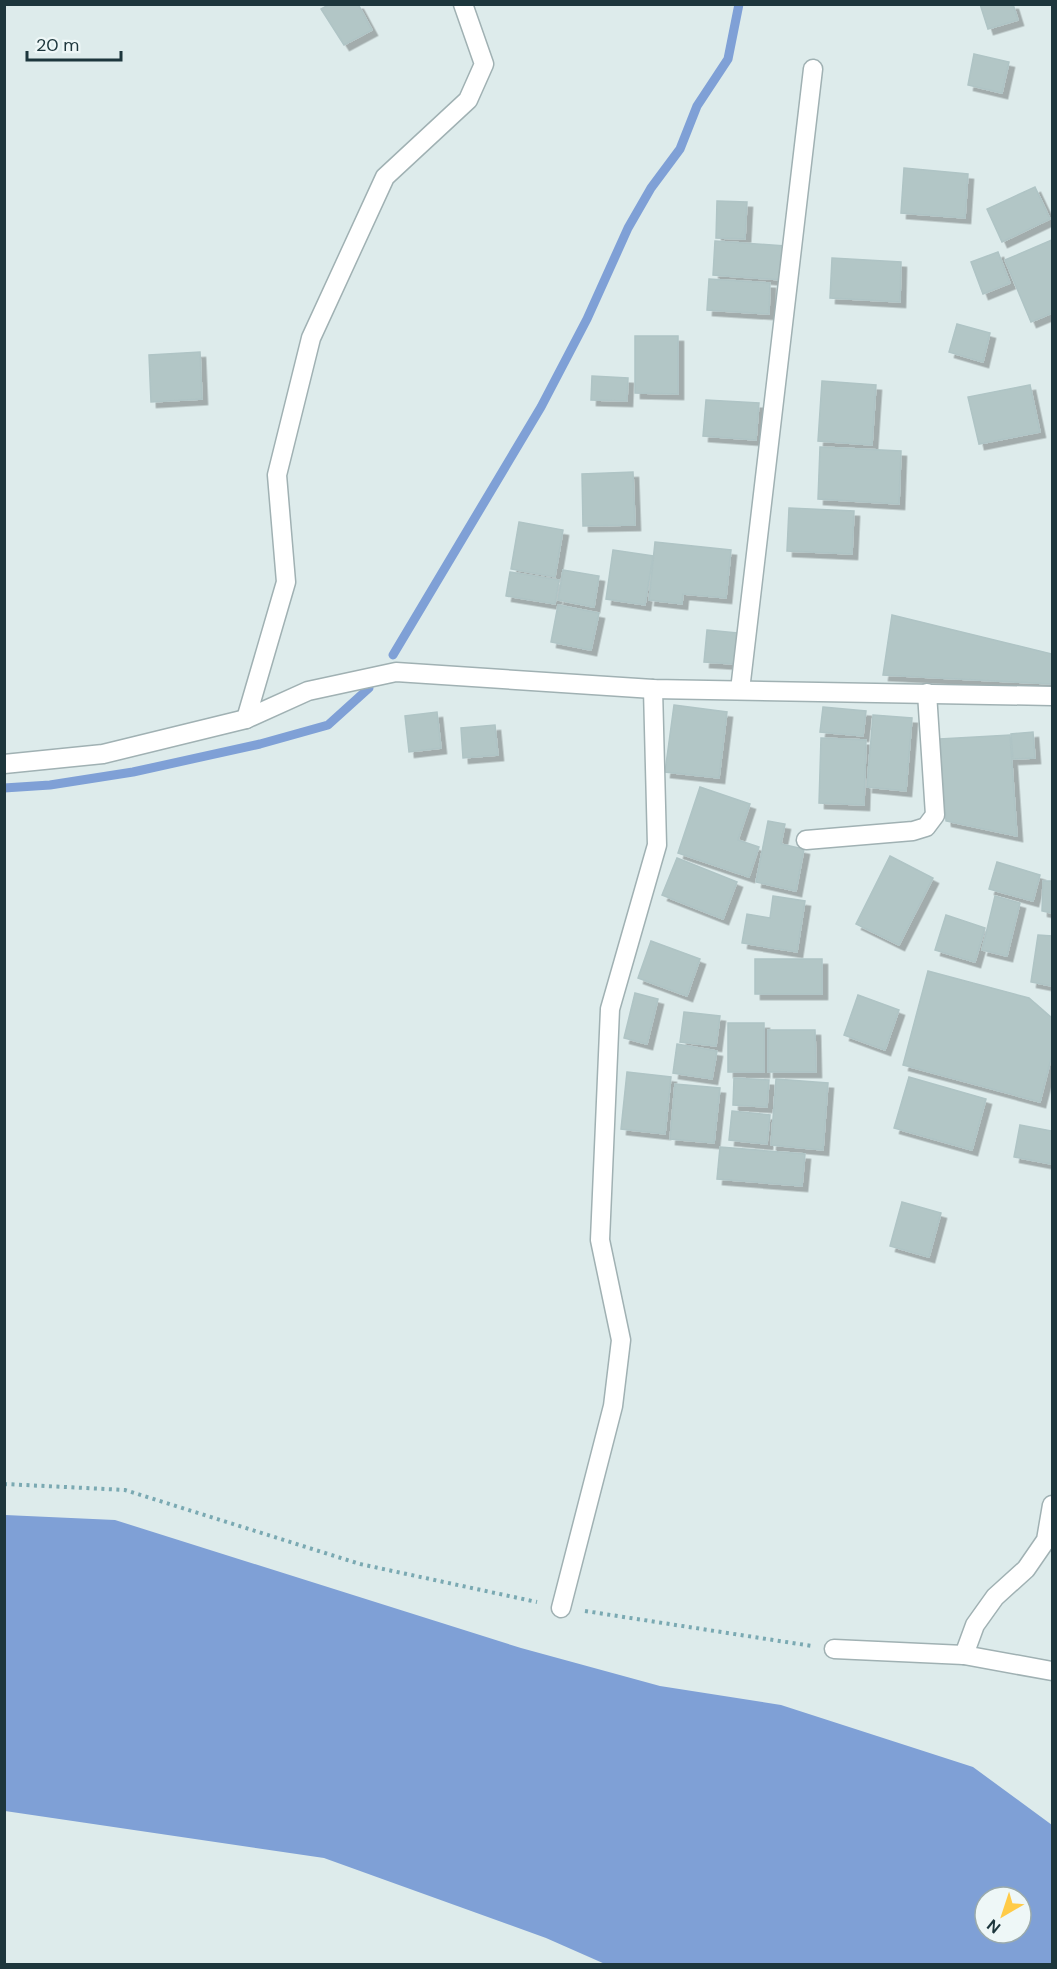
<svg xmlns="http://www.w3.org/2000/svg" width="1057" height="1969" viewBox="0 0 1057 1969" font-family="'DM Sans',sans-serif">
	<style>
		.water { fill: #7fa0d6; fill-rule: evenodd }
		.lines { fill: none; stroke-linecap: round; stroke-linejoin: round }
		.stream { stroke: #7fa0d6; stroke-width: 9 }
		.building { fill: #b2c6c6; stroke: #afc4c5; stroke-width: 1.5; filter: url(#shadow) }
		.street-casing { stroke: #a0b1b3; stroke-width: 21 }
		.path { stroke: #7aa9b2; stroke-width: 4; stroke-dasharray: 3 4.5; stroke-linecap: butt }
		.street { stroke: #fff; stroke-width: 18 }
	</style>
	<defs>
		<filter id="shadow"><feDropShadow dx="5.5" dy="5.5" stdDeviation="0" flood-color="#0004"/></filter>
	</defs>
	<rect width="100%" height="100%" fill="#ddebeb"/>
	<path class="water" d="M5 1515 115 1520 521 1648 660 1686 781 1705 973 1767 1052 1825V1964H605L546 1938 324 1858 5 1811ZM985 1897H1021V1933H985Z"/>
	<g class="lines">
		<g class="stream">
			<path d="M393 655 541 407 587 319 628 228 651 188 680 149 697 106 728 59 739 4"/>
			<path d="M4 788 50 785 133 772 260 744 328 725 369 688"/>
		</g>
	</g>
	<g class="building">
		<path d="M330 4H358L372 30 344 45 321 9Z"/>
		<path d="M980 4H1013L1018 20 988 29Z"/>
		<path d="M974 54 1009 62 1002 93 968 85Z"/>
		<path d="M904 168 968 174 965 218 901 213Z"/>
		<path d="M1035 187 1050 219 1002 242 987 209Z"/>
		<path d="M717 201 747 202 745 239 716 238Z"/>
		<path d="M1052 240V313L1031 322 1005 260Z"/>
		<path d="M715 241 785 246 783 280 713 275Z"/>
		<path d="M998 252 1010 283 983 294 971 262Z"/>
		<path d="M832 258 901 262 900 302 830 298Z"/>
		<path d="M709 279 770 283 769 314 707 310Z"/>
		<path d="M957 324 990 333 983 362 949 352Z"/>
		<path d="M635 336H678V394L635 393Z"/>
		<path d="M200 352 202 399 151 402 149 355Z"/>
		<path d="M592 376 628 378 627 401 591 400Z"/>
		<path d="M822 381 876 385 872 445 818 441Z"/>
		<path d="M1030 385 1040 432 979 444 968 397Z"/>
		<path d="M706 400 759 403 756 440 703 436Z"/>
		<path d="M820 447 901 451 899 504 818 499Z"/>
		<path d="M633 472 635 525 583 526 582 474Z"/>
		<path d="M789 508 854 511 852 554 787 551Z"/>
		<path d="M519 522 563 530 555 577 511 569Z"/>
		<path d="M655 542 731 550 726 598 683 594 682 604 649 600Z"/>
		<path d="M613 550 653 556 645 605 606 599Z"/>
		<path d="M563 570 599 576 594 607 558 600Z"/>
		<path d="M510 572 559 580 555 604 506 596Z"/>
		<path d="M558 605 599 613 591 650 551 642Z"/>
		<path d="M892 615 1052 654V684L883 675Z"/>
		<path d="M707 630 737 633 734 664 704 662Z"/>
		<path d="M674 705 727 712 719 778 665 772Z"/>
		<path d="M823 707 866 711 863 736 820 732Z"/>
		<path d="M437 712 441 748 409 752 405 716Z"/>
		<path d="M873 715 912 718 906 791 867 787Z"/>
		<path d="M495 725 498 755 463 758 461 728Z"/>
		<path d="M1033 732 1035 758 1013 759 1011 734Z"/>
		<path d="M1010 735 1017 836 946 821 940 739Z"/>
		<path d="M821 738 866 740 864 805 819 803Z"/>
		<path d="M700 787 750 804 738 840 759 847 749 877 678 853Z"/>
		<path d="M768 821 785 824 781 844 804 849 796 891 756 882Z"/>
		<path d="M890 856 933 878 899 945 856 924Z"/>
		<path d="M677 858 737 882 723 919 662 895Z"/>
		<path d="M997 862 1040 875 1033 901 989 889Z"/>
		<path d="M1043 881H1052V913L1042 911Z"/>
		<path d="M773 896 805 901 797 952 742 943 747 914 770 918Z"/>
		<path d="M995 896 1020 903 1007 956 982 950Z"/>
		<path d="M946 915 985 928 975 962 935 950Z"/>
		<path d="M1038 935 1052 936V986L1031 982Z"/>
		<path d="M651 941 700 959 687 996 638 978Z"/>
		<rect x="755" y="959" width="67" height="35"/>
		<path d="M928 971 1029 998 1052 1018V1055L1040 1102 903 1065Z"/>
		<path d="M635 993 658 999 647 1044 624 1038Z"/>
		<path d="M858 995 899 1010 885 1050 844 1035Z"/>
		<path d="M684 1012 720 1016 716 1046 680 1042Z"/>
		<rect x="728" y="1023" width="36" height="49"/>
		<path d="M768 1030H815L816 1072H768Z"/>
		<path d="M677 1044 717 1051 712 1079 673 1073Z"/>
		<path d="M627 1072 671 1077 665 1134 621 1129Z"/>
		<path d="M909 1077 986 1099 972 1150 894 1128Z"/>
		<path d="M734 1078 769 1080 767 1107 733 1105Z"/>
		<path d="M776 1079 828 1083 823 1150 771 1145Z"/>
		<path d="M675 1084 720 1088 714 1143 670 1139Z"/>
		<path d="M732 1111 770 1115 767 1144 729 1140Z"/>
		<path d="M1020 1125 1052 1131V1164L1014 1157Z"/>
		<path d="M720 1147 805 1154 802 1186 717 1179Z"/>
		<path d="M902 1202 941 1213 929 1257 890 1246Z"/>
	</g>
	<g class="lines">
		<g class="street-casing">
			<g id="street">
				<path d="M740 690 813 69"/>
				<path d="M246 719 286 582 277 475 311 338 385 177 468 100 484 64 463 4"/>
				<path d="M4 764 103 754 246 719 308 691 396 672 653 689 1052 696"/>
				<path d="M806 840 913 831 926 827 935 815 927 693"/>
				<path d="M561 1608 613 1406 621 1340 600 1240 610 1009 657 845 653 689"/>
				<path d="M834 1649 964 1655 1052 1671"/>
				<path d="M964 1655 975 1625 995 1597 1026 1569 1046 1540 1052 1505"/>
			</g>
		</g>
		<g class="path">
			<path d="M4 1484 125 1490 360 1564 537 1602"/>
			<path d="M585 1611 812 1646"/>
		</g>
		<use href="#street" class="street"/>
	</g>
	<rect width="1057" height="1969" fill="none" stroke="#1d363c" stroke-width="12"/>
	<g transform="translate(1003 1915) rotate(219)"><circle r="28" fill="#eef7f7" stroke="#9aaaac" stroke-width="1.5"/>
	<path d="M0-4.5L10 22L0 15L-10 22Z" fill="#ffcb47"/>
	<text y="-9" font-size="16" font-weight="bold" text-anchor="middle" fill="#1d363c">N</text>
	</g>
	<path d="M27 51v9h94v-9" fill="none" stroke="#1d363c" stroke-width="3"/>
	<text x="36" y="51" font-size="18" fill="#1d363c" stroke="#eef7f7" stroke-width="4.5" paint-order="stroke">20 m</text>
</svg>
